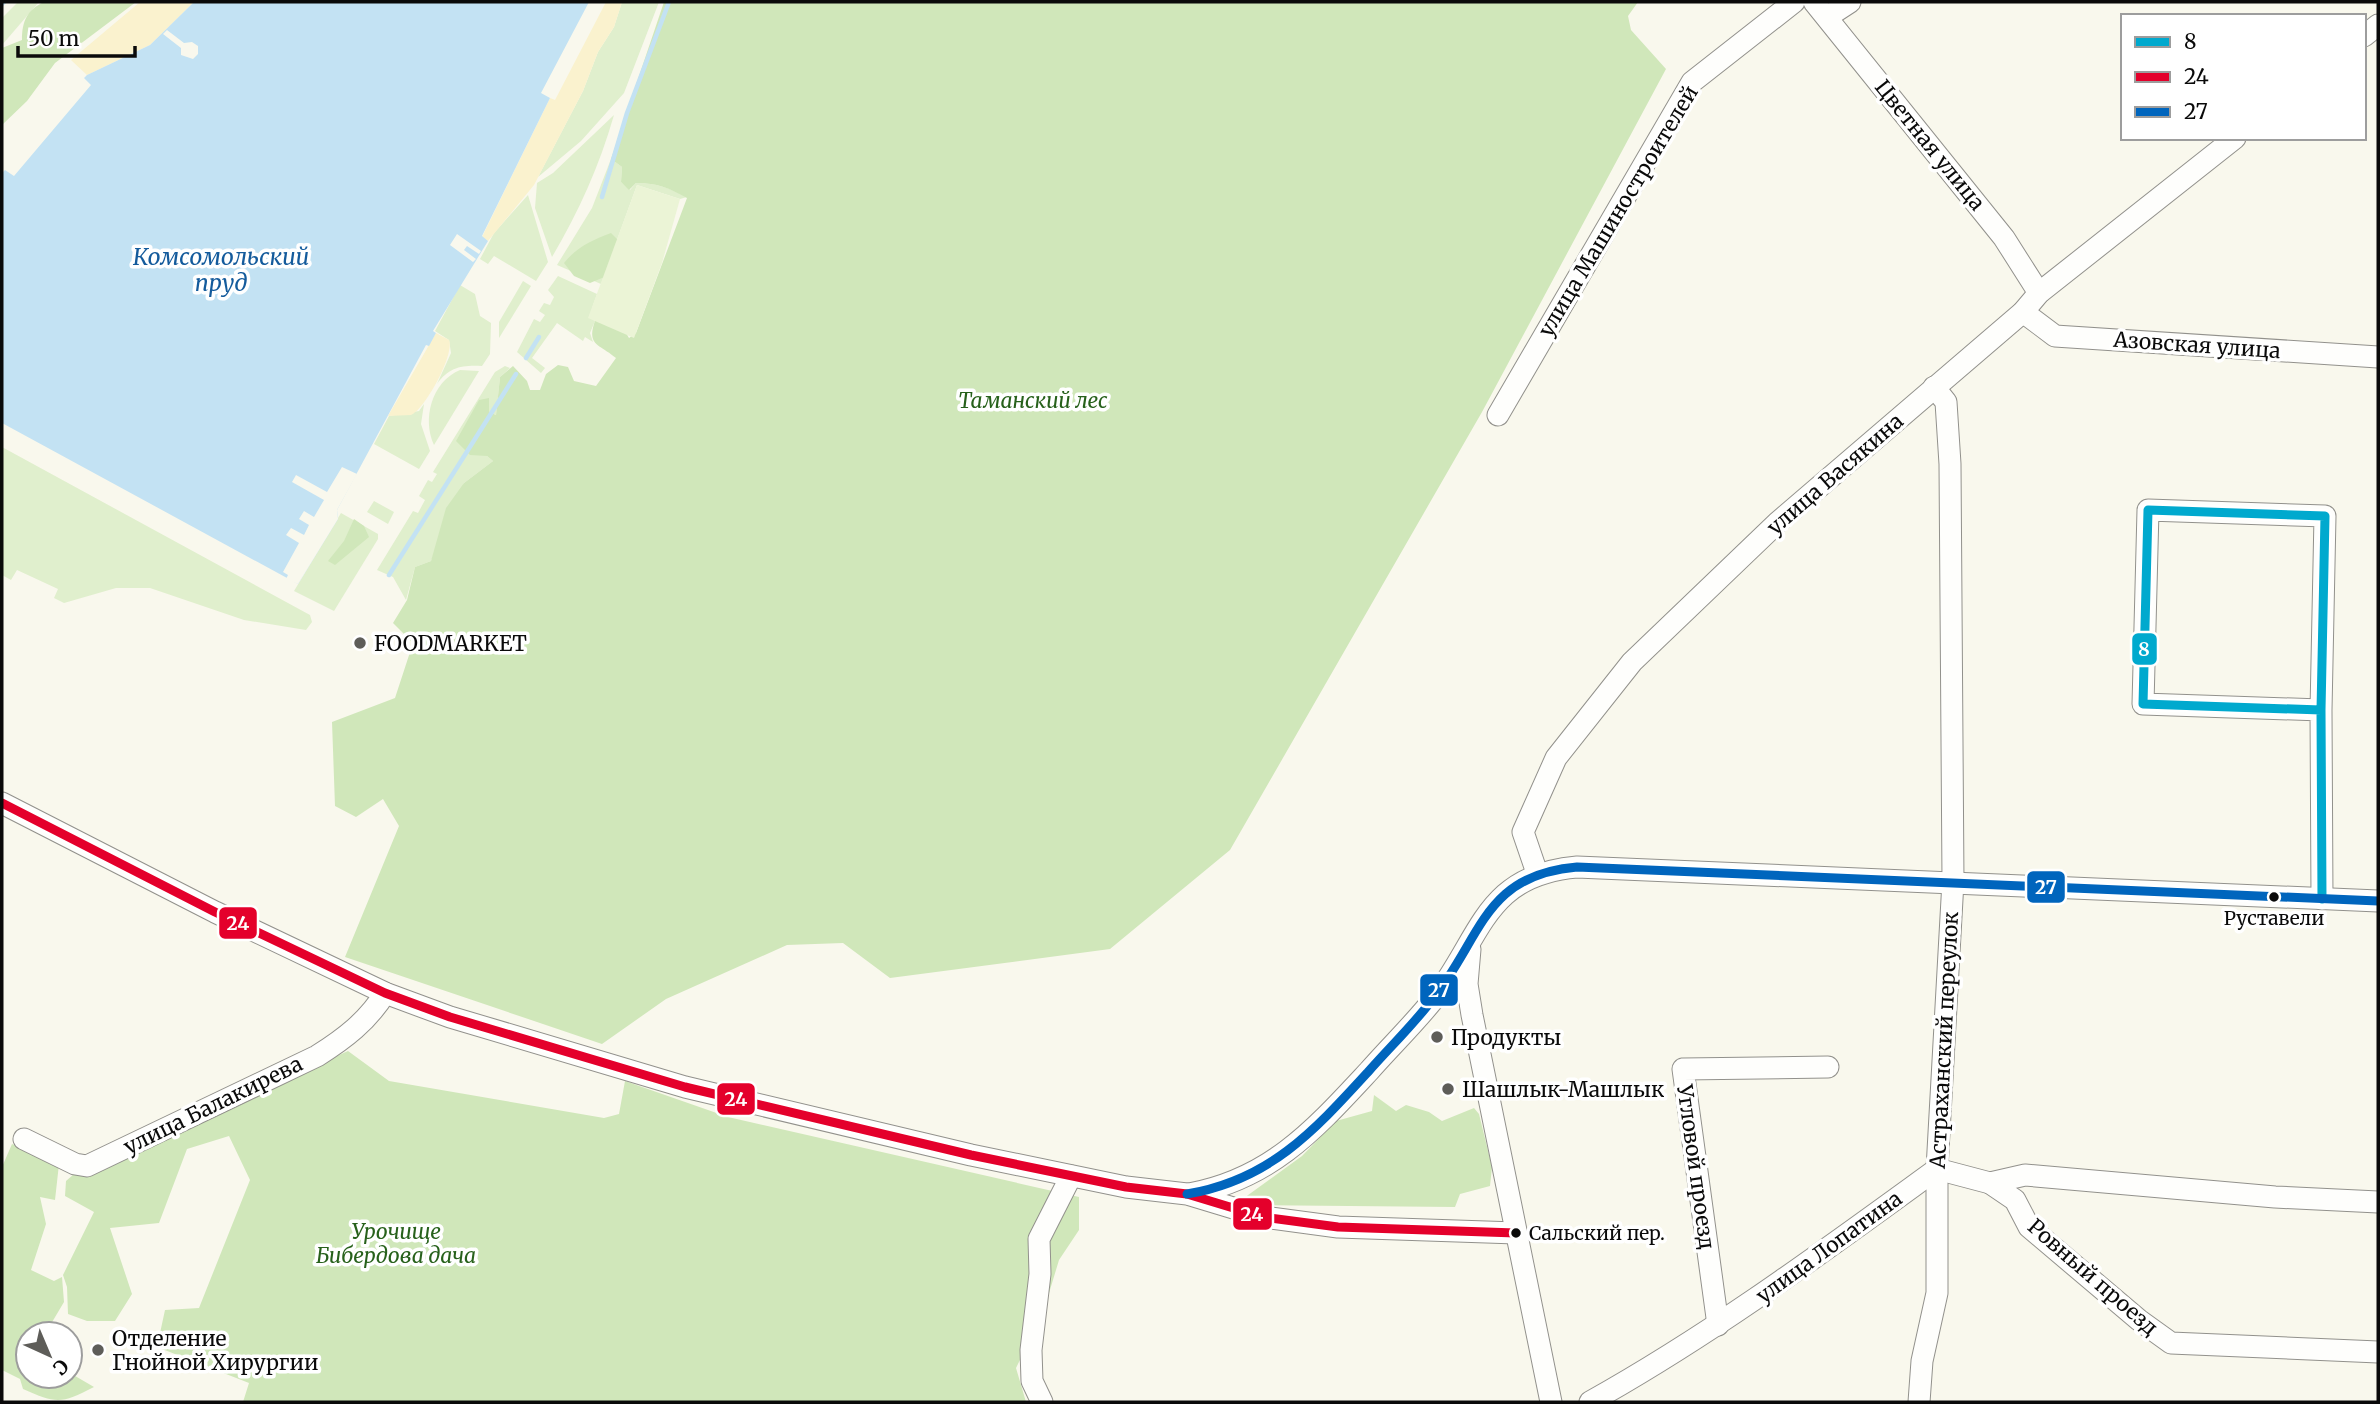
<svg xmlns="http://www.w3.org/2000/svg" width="2380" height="1404" viewBox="0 0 2380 1404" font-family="Merriweather,serif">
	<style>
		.green { fill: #e0efcd }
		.forest { fill: #d0e7ba }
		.sand { fill: #faf2ce }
		.pitch { fill: #ebf4d6 }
		.water { fill: #c3e2f3 }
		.pier { fill: #f9f8ed }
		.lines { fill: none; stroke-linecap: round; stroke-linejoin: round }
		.stream { stroke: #c3e2f3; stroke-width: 4.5 }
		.minor-casing { stroke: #92918c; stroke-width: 23 }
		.minor { stroke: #fefefc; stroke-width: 21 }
		.bus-1-casing { stroke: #fff; stroke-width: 14 }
		.bus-2-casing { stroke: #fff; stroke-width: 14 }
		.bus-3-casing { stroke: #fff; stroke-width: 14 }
		.bus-1 { stroke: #00a9ce; stroke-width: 9 }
		.bus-2 { stroke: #e4002b; stroke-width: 9 }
		.bus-3 { stroke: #0065bd; stroke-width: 9 }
		.poi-dot { fill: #5e5d59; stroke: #fff; stroke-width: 2.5 }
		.bus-dot { fill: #0a0a0a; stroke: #fff; stroke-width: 2.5 }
		.labels { text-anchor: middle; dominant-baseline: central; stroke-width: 7; stroke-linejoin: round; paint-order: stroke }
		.bus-label { font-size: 19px; fill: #0a0a0a; stroke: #fff }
		.street-label { font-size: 21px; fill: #0a0a0a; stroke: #fff }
		.park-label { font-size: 21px; font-style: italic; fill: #27611b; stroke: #fff }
		.poi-label { font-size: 21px; fill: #0a0a0a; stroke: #fff; text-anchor: start }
		.water-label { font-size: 23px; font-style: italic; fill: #145b9c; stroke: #fff }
		.line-badge { stroke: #fff; stroke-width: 2.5 }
		.badge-label { font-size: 19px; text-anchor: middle; font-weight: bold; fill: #fff }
	</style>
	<rect width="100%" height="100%" fill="#f9f8ed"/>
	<g class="green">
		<path d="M18 2H39L2 45V18Z"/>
		<path d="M622 2H659L624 93 581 141 538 177 583 91 598 52 614 27Z"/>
		<path d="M614 115C599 167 579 211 552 257L535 208 537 183 553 173Z"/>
		<path d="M611 159 622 167 621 182 630 190 636 183C657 183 669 188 687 197L680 199 637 185 601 284 557 265 592 208Z"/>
		<path d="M528 195 548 262 536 281 494 256 488 264 480 259 494 233Z"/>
		<path d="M558 276 597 294 589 317 595 321 590 333 593 342 585 337 583 341 557 323 532 358 545 368 541 373 517 352 534 319 540 322 545 315 539 311 544 303 550 305 554 297 548 290Z"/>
		<path d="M523 281 531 286 499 338V322Z"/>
		<path d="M460 285 475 294 480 316 491 323 490 354 482 366C462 365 449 367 437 384L451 353 449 340 435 331Z"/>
		<path d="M505 366 510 368 500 377 496 415 489 412 487 456 493 461 464 483 431 561 415 567 406 600 393 577 377 570 413 511 418 513 425 500 419 496 428 480 432 482 437 474 433 472 495 372Z"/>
		<path d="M460 370 479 371 434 445C422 420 431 382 460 370Z"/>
		<path d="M424 404 421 424 430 451 419 469 374 444 389 416 419 411Z"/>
		<path d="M2 447 310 615 312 622 306 630 244 620 150 588H116L64 603 54 598 58 589 17 570 11 580 2 575Z"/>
		<path d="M374 501 394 512 388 524 367 512Z"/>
		<path d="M341 513 378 534V539L334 611 294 591Z"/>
	</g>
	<g class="forest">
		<path d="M44 2H136L55 63 27 101 2 125V48L22 40C22 21 27 10 44 2Z"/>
		<path d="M664 2H1638L1628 16 1631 30 1666 69 1482 412 1230 850 1110 949 890 978 843 943 787 945 666 999 602 1044 345 957 399 826 383 799 356 817 335 806 332 722 395 698 413 643 393 623 407 600 415 567 431 561 446 508 464 483 493 461 487 456 470 455 456 441 479 400 489 398V412L496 415 500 377 513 366 527 381 530 390H540L546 374 558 365 568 367 574 381 596 386 616 358C600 344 586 346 595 321 613 317 620 321 629 338L636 333 687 198C669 188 657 183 636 183L629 190 621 182 622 167 611 159Z"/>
		<path d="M611 233 618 240 614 273 590 283 574 276 564 263C577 247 592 240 611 233Z"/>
		<path d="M354 519 364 526 369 537 335 565 328 561 344 541Z"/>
		<path d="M348 1051 389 1081 604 1118 619 1114 625 1081 728 1117 1079 1197V1230L1059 1260 1043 1313 1016 1368 1026 1402H243L249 1383 157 1347 165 1310 199 1308 250 1180 229 1136 187 1149 159 1223 110 1228 132 1294 115 1321H87L68 1314 67 1287 63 1275 94 1212 65 1196 66 1181 74 1174Z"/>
		<path d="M1374 1095 1396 1111 1406 1105 1429 1112 1442 1121 1474 1108 1479 1114 1492 1167 1490 1186 1460 1194 1455 1207 1251 1205 1244 1198 1302 1156 1336 1121 1372 1111Z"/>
		<path d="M12 1144 59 1164 55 1200 40 1197 46 1224 31 1270 54 1281 62 1277 64 1302 45 1334H28V1376H70V1373L94 1387C61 1404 57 1404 23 1389L20 1379 2 1370V1167Z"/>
	</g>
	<g class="sand">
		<path d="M140 2H194L150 45 87 75 71 60Z"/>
		<path d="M606 2H622L614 27 598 52 583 91 534 185 488 241 482 237 550 98 555 100Z"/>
		<path d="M436 333 449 340C455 354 425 409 411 415L388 416Z"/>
	</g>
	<path class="pitch" d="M637 185 680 199 662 263 634 338 588 318Z"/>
	<path class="water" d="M194 2H589L541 93 550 98 482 236 488 241 433 331 436 333 429 346 426 345 337 510 338 519 298 584 2 423V173L5 170 14 176 91 85 84 78 87 75 150 45Z"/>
	<g class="pier">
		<path d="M167 30 184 43 192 42 198 46V54L193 59 181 55V48L163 34Z"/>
		<path d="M457 234 481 251 479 254 467 246 464 250 476 259 473 262 450 245Z"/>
		<path d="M342 467 357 474 337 510 338 519 298 584 286 579 288 575 283 572 299 543 286 535 291 528 304 535 309 525 299 519 304 511 314 517 324 500 292 482 296 475 327 492Z"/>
	</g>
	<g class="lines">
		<g class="stream">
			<path d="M2 4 4 2"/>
			<path d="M602 197 627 113 669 2"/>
			<path d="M526 358 539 337"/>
			<path d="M389 575 516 374"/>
		</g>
		<g class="minor-casing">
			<g id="minor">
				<path d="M1814 2 2004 238 2039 293"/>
				<path d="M1827 17 1850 2"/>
				<path d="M2364 36 2378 25"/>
				<path d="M2023 312 2055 336 2378 357"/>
				<path d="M1498 415 1692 82 1794 2"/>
				<path d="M2321 710 2143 704 2148 510 2325 516 2321 710 2322 899"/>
				<path d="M2 803 215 912 385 993 450 1017 685 1087 971 1155 1126 1187 1187 1194 1263 1217 1338 1227 1516 1233"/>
				<path d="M1537 873 1523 832 1556 758 1632 662 1777 523 2023 312 2039 293 2235 138"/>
				<path d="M1470 949 1467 984 1472 1015 1551 1402"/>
				<path d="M24 1139 75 1164 87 1166 317 1056C344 1039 368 1021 385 993"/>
				<path d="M1990 1183 2015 1200 2029 1227 2139 1320 2171 1343 2378 1352"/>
				<path d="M1189 1194C1271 1179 1315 1129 1369 1071 1390 1047 1413 1025 1433 1000 1482 937 1484 875 1577 867L2378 901"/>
				<path d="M1718 1325 1683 1069 1828 1067"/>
				<path d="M1042 1402 1032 1381 1031 1350 1040 1274 1039 1239 1071 1176"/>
				<path d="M1590 1402C1712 1334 1824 1251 1937 1169L1990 1183 2025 1175 2275 1197 2378 1202"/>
				<path d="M1919 1402 1922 1361 1937 1293V1169L1953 881 1950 464 1946 402 1934 387"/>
			</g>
		</g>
		<use href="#minor" class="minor"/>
		<g class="bus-1-casing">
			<path id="bus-1" d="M2321 710 2143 704 2148 510 2325 516 2321 710 2322 899"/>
		</g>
		<g class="bus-2-casing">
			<path id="bus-2" d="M2 803 215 912 385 993 450 1017 685 1087 971 1155 1126 1187 1187 1194 1263 1217 1338 1227 1516 1233"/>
		</g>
		<g class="bus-3-casing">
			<path id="bus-3" d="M1187 1194C1270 1180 1314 1131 1368 1072 1389 1048 1413 1025 1432 1000 1482 938 1483 875 1577 867L2378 901"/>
		</g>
		<use href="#bus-1" class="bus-1"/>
		<use href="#bus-2" class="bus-2"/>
		<use href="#bus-3" class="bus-3"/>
	</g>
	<g class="poi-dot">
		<circle cx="360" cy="643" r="7"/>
		<circle cx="1437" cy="1037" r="7"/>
		<circle cx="1448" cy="1089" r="7"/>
		<circle cx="98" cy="1350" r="7"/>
	</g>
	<g class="bus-dot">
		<circle cx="2274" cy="897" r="6"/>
		<circle cx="1516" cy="1233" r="6"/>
	</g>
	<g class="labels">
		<g class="bus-label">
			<text x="2274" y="918">Руставели</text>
			<text x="1529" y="1233" text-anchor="start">Сальский пер.</text>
		</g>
		<g class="street-label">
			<text transform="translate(1930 145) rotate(51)">Цветная улица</text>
			<text transform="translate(1618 211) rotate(-59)">улица Машиностроителей</text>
			<text transform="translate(2197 345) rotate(4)">Азовская улица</text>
			<text transform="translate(1835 474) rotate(-41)">улица Васякина</text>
			<text transform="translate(1944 1040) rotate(-87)">Астраханский переулок</text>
			<text transform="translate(213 1105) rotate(-26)">улица Балакирева</text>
			<text transform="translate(1696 1167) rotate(82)">Угловой проезд</text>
			<text transform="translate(1829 1247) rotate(-36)">улица Лопатина</text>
			<text transform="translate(2093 1277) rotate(41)">Ровный проезд</text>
		</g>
		<g class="park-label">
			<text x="1033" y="400">Таманский лес</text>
			<text x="396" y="1231">Урочище<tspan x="396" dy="24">Бибердова дача</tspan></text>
		</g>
		<g class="poi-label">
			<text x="374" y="643">FOODMARKET</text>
			<text x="1451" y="1037">Продукты</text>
			<text x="1462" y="1089">Шашлык-Машлык</text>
			<text x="112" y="1338">Отделение<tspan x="112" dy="24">Гнойной Хирургии</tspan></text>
		</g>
		<g class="water-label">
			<text x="221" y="256">Комсомольский<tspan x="221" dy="26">пруд</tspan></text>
		</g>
	</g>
	<g class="line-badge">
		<rect x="2131" y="632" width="27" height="34" rx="7" fill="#00a9ce"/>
		<rect x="2026" y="870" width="40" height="34" rx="7" fill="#0065bd"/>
		<rect x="218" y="906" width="40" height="34" rx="7" fill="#e4002b"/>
		<rect x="1419" y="973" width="40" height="34" rx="7" fill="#0065bd"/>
		<rect x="716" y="1082" width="40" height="34" rx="7" fill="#e4002b"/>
		<rect x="1232" y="1197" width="41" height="34" rx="7" fill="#e4002b"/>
	</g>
	<g class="badge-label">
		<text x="2144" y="656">8</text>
		<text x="2046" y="894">27</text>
		<text x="238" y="930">24</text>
		<text x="1439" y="997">27</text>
		<text x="736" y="1106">24</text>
		<text x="1252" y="1221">24</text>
	</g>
	<rect width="2380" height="1404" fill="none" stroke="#0a0a0a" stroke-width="7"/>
	<rect x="2121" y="14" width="245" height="126" fill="#ffffff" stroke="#9d9d9d" stroke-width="2"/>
	<rect x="2135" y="37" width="35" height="10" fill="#00a9ce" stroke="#9d9d9d" stroke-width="2"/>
	<text x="2184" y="49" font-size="21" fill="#0a0a0a">8</text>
	<rect x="2135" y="72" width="35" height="10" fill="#e4002b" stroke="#9d9d9d" stroke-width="2"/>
	<text x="2184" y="84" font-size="21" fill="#0a0a0a">24</text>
	<rect x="2135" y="107" width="35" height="10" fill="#0065bd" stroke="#9d9d9d" stroke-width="2"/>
	<text x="2184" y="119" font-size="21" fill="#0a0a0a">27</text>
	<g transform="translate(49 1355) rotate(136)"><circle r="33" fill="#ffffff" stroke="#9d9d9d" stroke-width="2"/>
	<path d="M0-5L12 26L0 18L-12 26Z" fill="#5e5d59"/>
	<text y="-10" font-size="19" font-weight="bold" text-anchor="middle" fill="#0a0a0a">С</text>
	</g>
	<path d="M18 46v10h117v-10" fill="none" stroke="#0a0a0a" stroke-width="3.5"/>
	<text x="28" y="46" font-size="21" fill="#0a0a0a" stroke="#ffffff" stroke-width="5" paint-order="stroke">50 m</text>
</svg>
